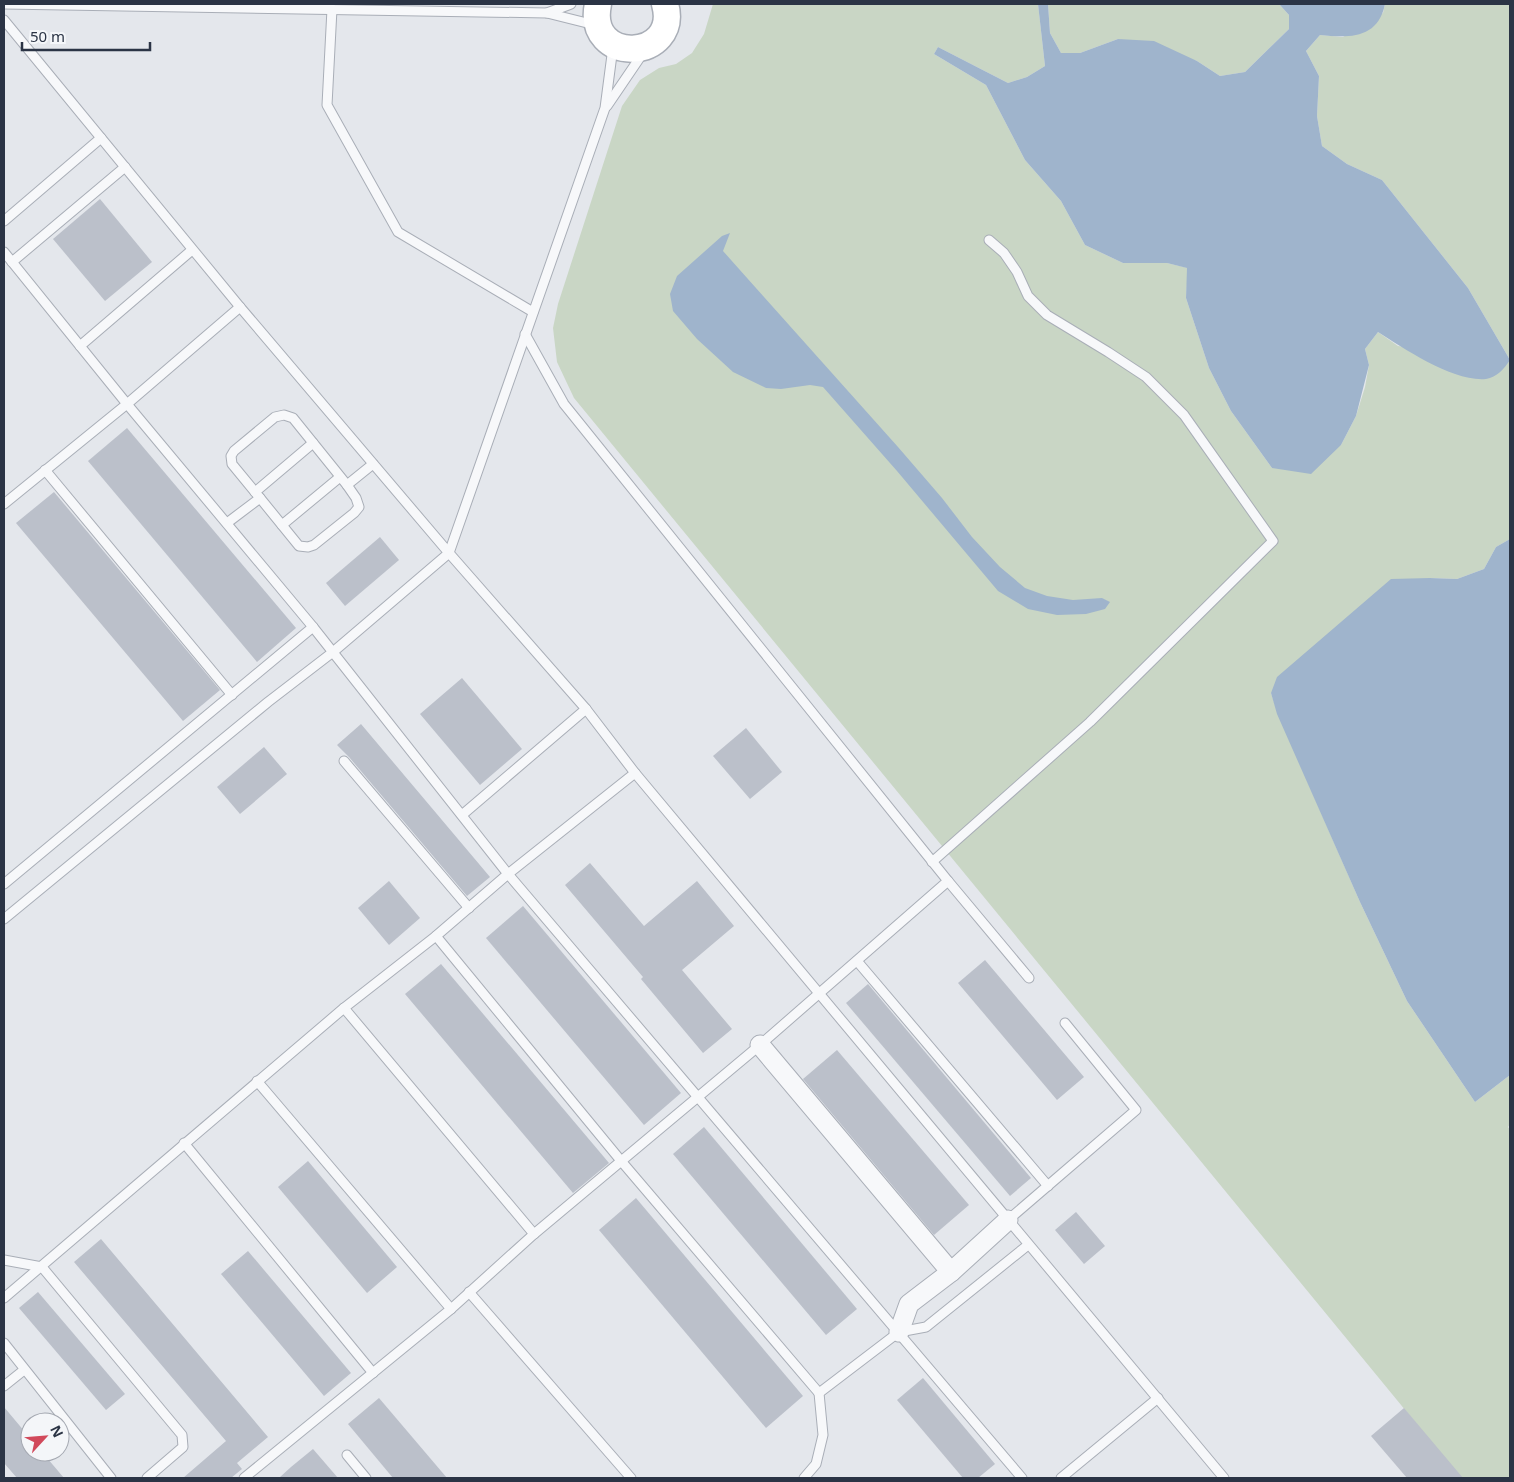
<svg xmlns="http://www.w3.org/2000/svg" width="1514" height="1482" viewBox="0 0 1514 1482" font-family="'Noto Sans',sans-serif">
	<style>
		.green { fill: #c9d6c5 }
		.water { fill: #9fb4cc }
		.building { fill: #bbc0ca }
		.lines { fill: none; stroke-linecap: round; stroke-linejoin: round }
		.lane-casing { stroke: #a9aeb7; stroke-width: 11 }
		.street-casing { stroke: #a9aeb7; stroke-width: 21 }
		.secondary-casing { stroke: #a9aeb7; stroke-width: 29 }
		.lane { stroke: #f7f8fa; stroke-width: 9 }
		.street { stroke: #f7f8fa; stroke-width: 19 }
		.secondary { stroke: #fff; stroke-width: 26 }
	</style>
	<rect width="100%" height="100%" fill="#e4e7ec"/>
	<g class="green">
		<path d="M713 4H1038L1045 66 1027 77 1008 83 938 47 934 54 986 85 1025 160 1061 201 1085 245 1123 263H1167L1188 268 1186 298 1209 368 1231 411 1272 468 1341 445 1356 416 1365 387 1369 365 1365 349 1378 332 1398 346 1510 360 1468 288 1382 180 1347 164 1322 146 1317 116 1319 76 1306 51 1320 35 1343 37 1383 13 1385 4H1510V539L1496 547 1484 569 1457 579 1430 578 1271 693 1278 714 1360 902 1407 1001 1475 1102 1510 1075V1124L1508 1127 1510 1130V1478H1461L574 398 557 362 553 328 558 304 622 106 640 80 659 68 676 64 692 53 704 34Z"/>
		<path d="M1048 4H1279L1289 15V29L1245 72 1220 76 1197 61 1118 39 1080 53H1061L1050 33Z"/>
	</g>
	<g class="water">
		<path d="M1038 4H1048L1050 33 1061 53H1080L1118 39 1154 41 1197 61 1220 76 1245 72 1289 29V15L1279 4H1385C1378 39 1349 38 1320 35L1306 51 1319 76 1317 116 1322 146 1347 164 1382 180 1468 288 1510 360C1504 369 1497 377 1486 379 1453 382 1405 349 1378 332L1365 349 1369 365 1356 416 1341 445 1311 474 1272 468 1231 411 1209 368 1186 298 1187 268 1167 263H1123L1085 245 1061 201 1025 160 986 85 934 54 938 47 1008 83 1027 77 1045 66Z"/>
		<path d="M730 233 723 251 898 447 942 498 972 537 1000 567 1025 588 1047 596 1073 600 1102 598 1110 602 1105 609 1086 614 1057 615 1028 609 998 591 897 471 823 387 810 385 781 389 766 388 733 372 697 339 673 311 670 294 677 276 722 236Z"/>
		<path d="M1510 539V1075L1475 1102 1407 1001 1360 902 1277 714 1271 693 1277 677 1391 579 1430 578 1457 579 1484 569 1496 547Z"/>
	</g>
	<g class="building">
		<path d="M100 199 152 262 105 301 53 239Z"/>
		<path d="M127 428 296 628 257 662 88 461Z"/>
		<path d="M54 492 220 690 183 721 16 523Z"/>
		<path d="M380 537 399 560 345 606 326 583Z"/>
		<path d="M462 678 522 749 480 785 420 714Z"/>
		<path d="M361 724 490 877 467 896 349 757 337 745Z"/>
		<path d="M746 728 782 772 750 799 713 756Z"/>
		<path d="M264 747 287 774 240 814 217 787Z"/>
		<path d="M590 863 644 926 697 881 734 926 682 970 732 1029 703 1053 641 979 643 977 565 885Z"/>
		<path d="M389 881 420 918 389 945 358 908Z"/>
		<path d="M523 906 681 1093 644 1125 486 938Z"/>
		<path d="M985 960 1084 1077 1057 1100 958 983Z"/>
		<path d="M441 964 609 1163 573 1193 405 994Z"/>
		<path d="M868 984 1031 1178 1010 1196 846 1003Z"/>
		<path d="M837 1050 969 1205 934 1235 803 1079Z"/>
		<path d="M704 1127 857 1309 826 1335 673 1154Z"/>
		<path d="M308 1161 397 1267 367 1293 278 1187Z"/>
		<path d="M636 1198 803 1396 766 1428 599 1230Z"/>
		<path d="M1076 1212 1105 1246 1084 1264 1055 1230Z"/>
		<path d="M101 1239 268 1437 237 1463 242 1469 231 1478H183L226 1441 74 1262Z"/>
		<path d="M248 1251 351 1373 324 1396 221 1274Z"/>
		<path d="M38 1292 125 1394 106 1410 19 1308Z"/>
		<path d="M923 1378 995 1464 978 1478H963L897 1400Z"/>
		<path d="M379 1398 447 1478H393L348 1424Z"/>
		<path d="M4 1407 30 1438V1452H42L64 1478H17L4 1463Z"/>
		<path d="M1404 1408 1463 1478H1407L1371 1436Z"/>
		<path d="M313 1449 338 1478H279L291 1467Z"/>
	</g>
	<g class="lines">
		<g class="lane-casing">
			<g id="lane">
				<path d="M4 4 547 13 595 25"/>
				<path d="M332 9 327 105 398 232 533 312"/>
				<path d="M547 13 571 4"/>
				<path d="M4 20 240 307 449 553 586 709 635 773 1224 1478"/>
				<path d="M607 106 643 53"/>
				<path d="M4 221 101 138"/>
				<path d="M4 252 127 404 313 627 508 874 1022 1478"/>
				<path d="M12 262 125 167"/>
				<path d="M80 346 192 250"/>
				<path d="M45 470 232 695"/>
				<path d="M255 492 313 443"/>
				<path d="M260 498 299 546 308 547 314 545 354 513 359 507 356 498 347 485 373 464"/>
				<path d="M4 504 127 404 240 307"/>
				<path d="M227 523 260 498 232 464 231 456 234 451 275 417 284 415 293 418 347 485"/>
				<path d="M282 525 340 477"/>
				<path d="M344 761 469 908"/>
				<path d="M462 815 586 709"/>
				<path d="M932 862 1090 722 1273 541 1184 415 1146 377 1108 352 1047 315 1028 296 1017 272 1004 253 989 240"/>
				<path d="M948 881 1029 978"/>
				<path d="M4 884 313 627"/>
				<path d="M4 919 268 702 333 652 449 553 605 108 613 47"/>
				<path d="M436 936 622 1162 819 1393"/>
				<path d="M857 961 1048 1186"/>
				<path d="M344 1008 534 1234"/>
				<path d="M257 1081 451 1309"/>
				<path d="M184 1143 373 1373"/>
				<path d="M1008 1220 1136 1110 1065 1023"/>
				<path d="M4 1260 42 1267 182 1435 183 1447 147 1478"/>
				<path d="M469 1292 631 1478"/>
				<path d="M4 1298 344 1008 436 936 508 874 635 773"/>
				<path d="M4 1343 111 1478"/>
				<path d="M4 1386 24 1370"/>
				<path d="M347 1455 366 1478"/>
				<path d="M244 1478 451 1309 534 1234 760 1045 948 881 564 404 525 334"/>
				<path d="M804 1478 816 1464 823 1435 819 1393 899 1332 926 1327 1028 1245"/>
				<path d="M1061 1478 1158 1398"/>
			</g>
		</g>
		<g class="street-casing">
			<g id="street">
				<path d="M760 1045 951 1272"/>
				<path d="M899 1332 909 1304 951 1272 1008 1220"/>
			</g>
		</g>
		<g class="secondary-casing">
			<path id="secondary" d="M598 4C585 66 681 61 665 4"/>
		</g>
		<use href="#lane" class="lane"/>
		<use href="#street" class="street"/>
		<use href="#secondary" class="secondary"/>
	</g>
	<rect width="1514" height="1482" fill="none" stroke="#2b3445" stroke-width="10"/>
	<g transform="translate(45 1437) rotate(64)"><circle r="24" fill="#f4f6f9" stroke="#a4a8b1"/>
	<path d="M0-4L9 19L0 12L-9 19Z" fill="#d1495b"/>
	<text y="-8" font-size="14" font-weight="bold" text-anchor="middle" fill="#2b3445">N</text>
	</g>
	<path d="M22 42v8h128v-8" fill="none" stroke="#2b3445" stroke-width="2.5"/>
	<text x="30" y="42" font-size="15" fill="#2b3445" stroke="#f4f6f9" stroke-width="4" paint-order="stroke">50 m</text>
</svg>
